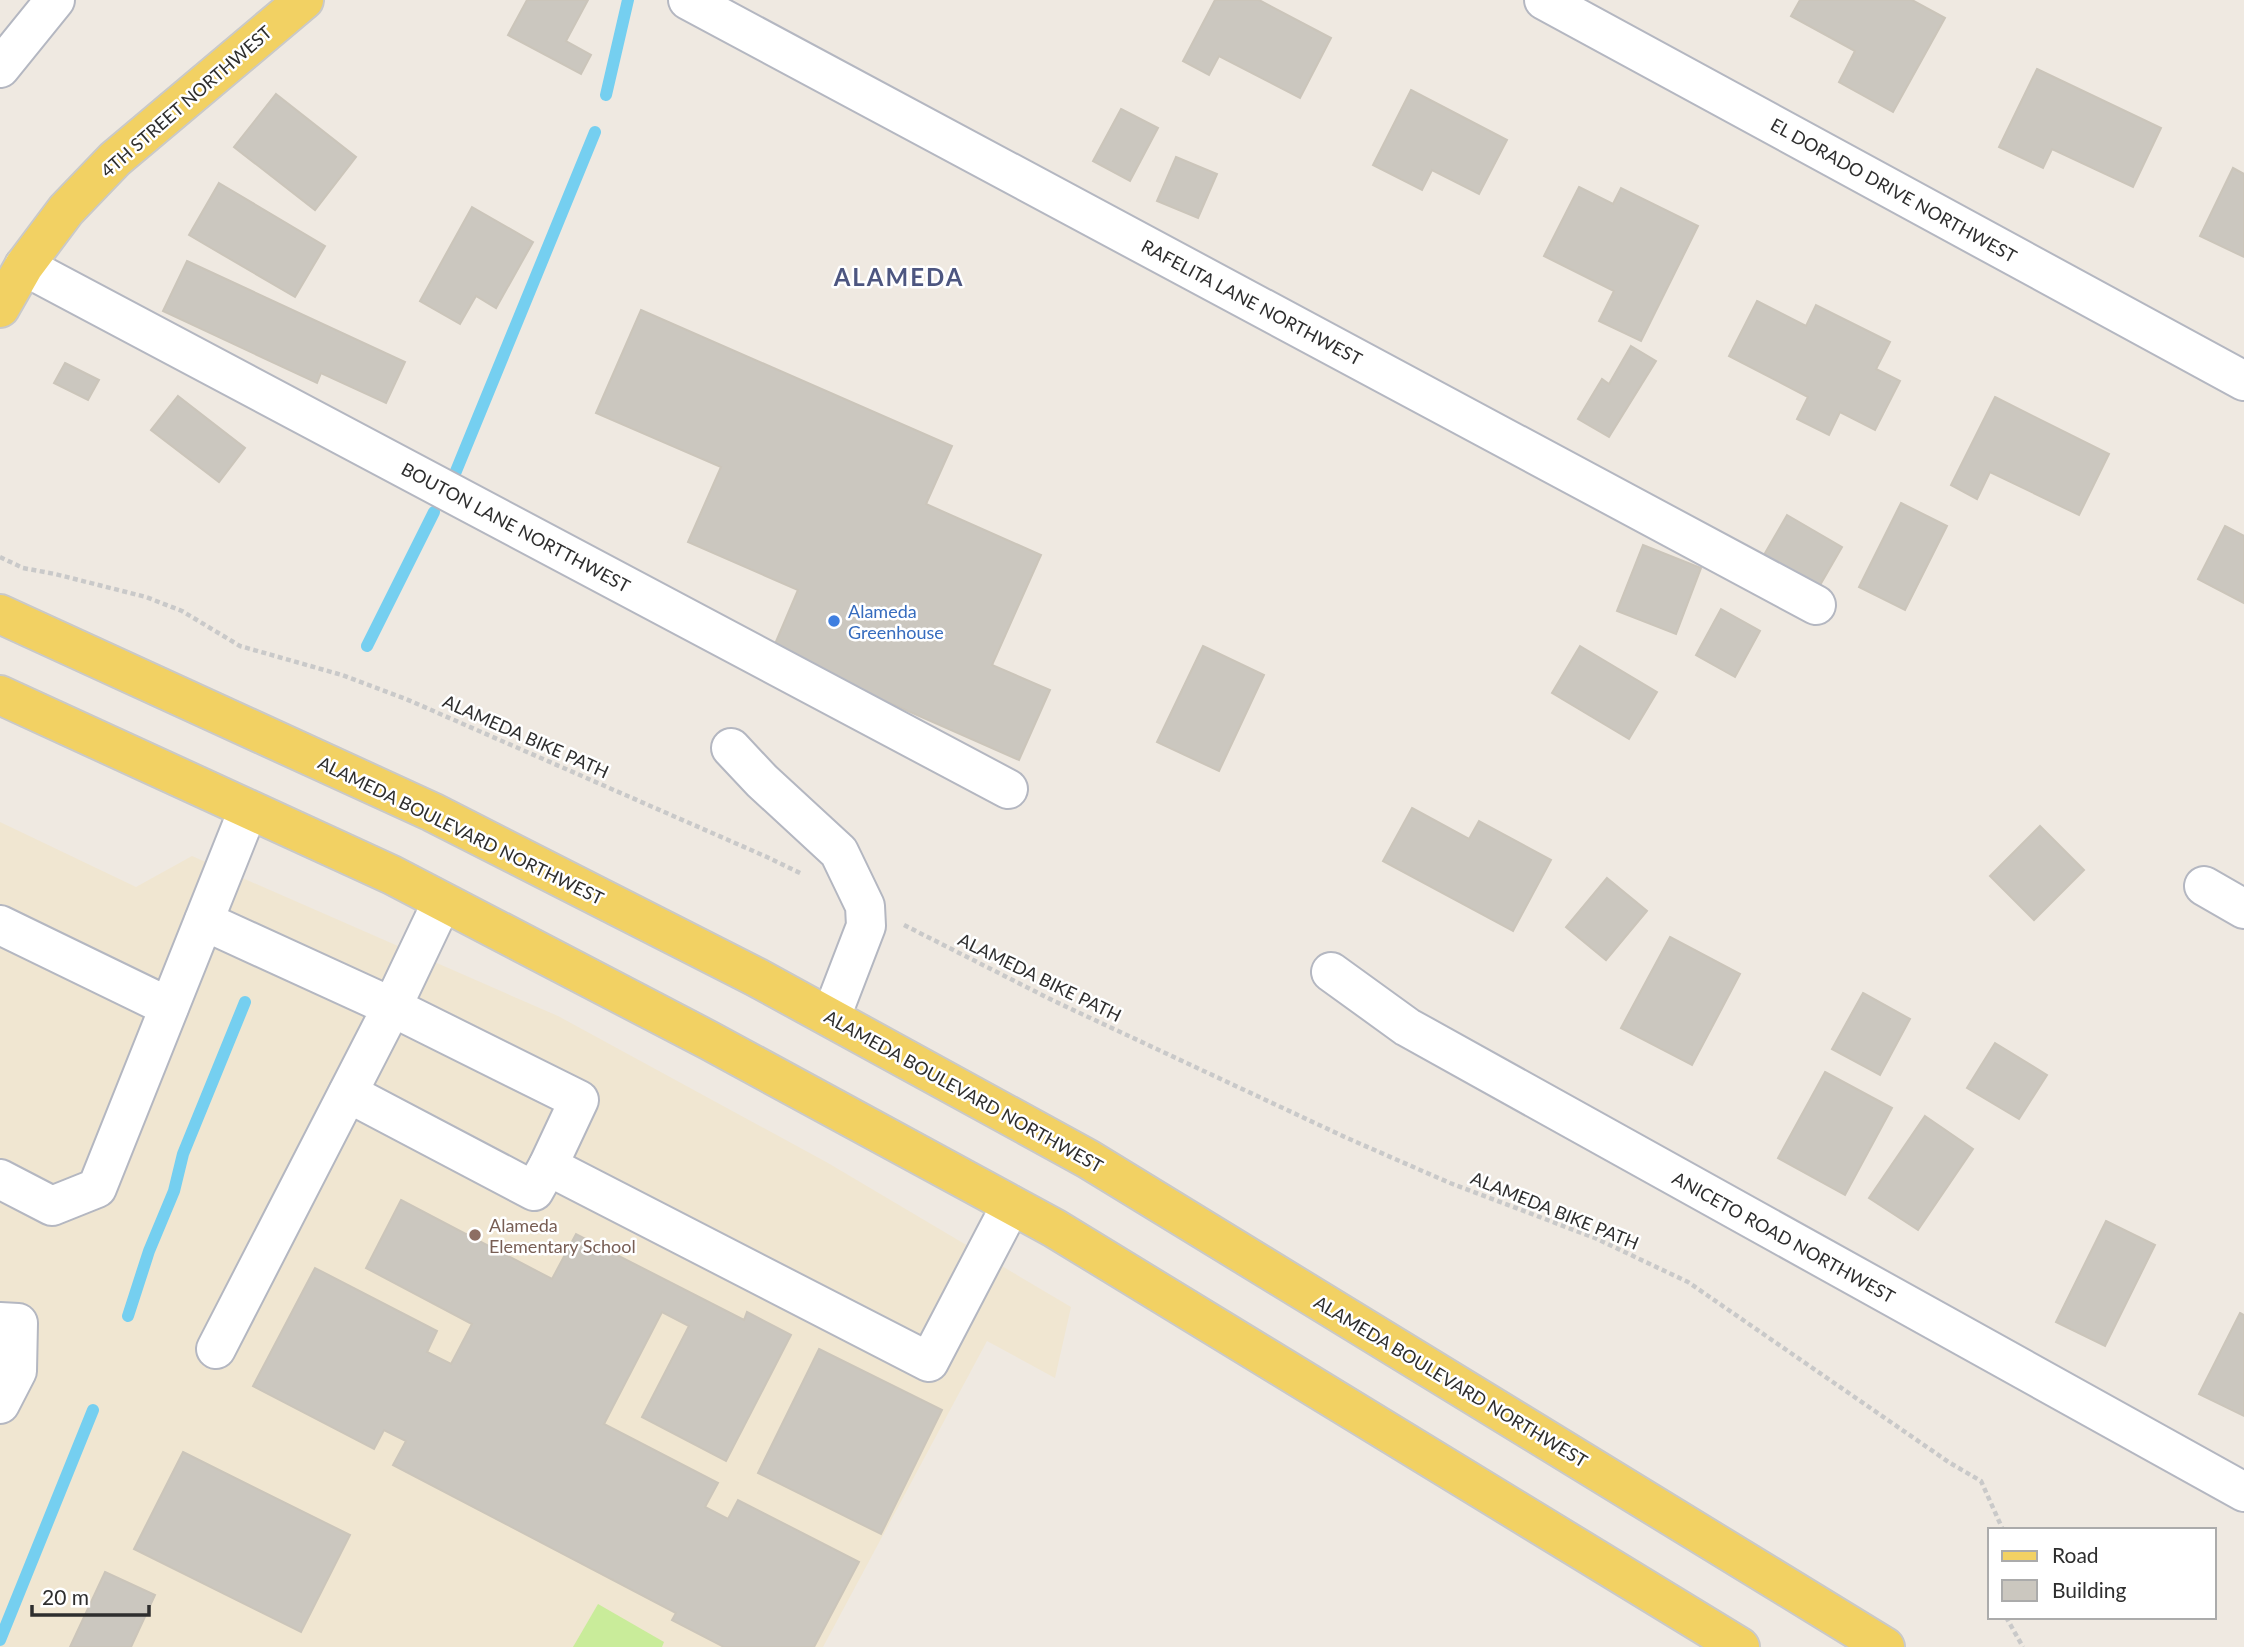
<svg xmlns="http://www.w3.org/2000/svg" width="2244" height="1647" viewBox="0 0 2244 1647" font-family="Lato,sans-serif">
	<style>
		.education { fill: #f0e6d1 }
		.pitch { fill: #c9ec9a }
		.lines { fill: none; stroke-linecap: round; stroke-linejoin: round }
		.stream { stroke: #75cff0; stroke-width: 12 }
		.building { fill: #cbc7bf; stroke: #cbc5ba; stroke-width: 2 }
		.minor-casing { stroke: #b4b7c1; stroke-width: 42 }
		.major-casing { stroke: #c9c9c9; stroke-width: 42 }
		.path { stroke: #c9c9c9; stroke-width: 4.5; stroke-dasharray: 5 3.5; stroke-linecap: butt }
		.minor { stroke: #fff; stroke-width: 38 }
		.major { stroke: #f2d163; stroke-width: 38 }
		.shop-dot { fill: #3f7fe0; stroke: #fff; stroke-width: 2.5 }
		.education-dot { fill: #8d6e63; stroke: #fff; stroke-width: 2.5 }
		.labels { text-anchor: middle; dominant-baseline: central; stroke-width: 5; stroke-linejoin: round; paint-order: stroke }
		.street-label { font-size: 18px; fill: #2e2e2e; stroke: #fff }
		.shop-label { font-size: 18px; fill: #366cbe; stroke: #fff; text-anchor: start }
		.education-label { font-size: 18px; fill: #785e54; stroke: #fff; text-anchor: start }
		.district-label { font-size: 24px; font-weight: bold; letter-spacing: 2px; fill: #4d5680; stroke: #fff }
	</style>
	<rect width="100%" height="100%" fill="#efe9e1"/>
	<path class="education" d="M0 822 136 887 192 856 558 1016 828 1163 1071 1307 1055 1378 987 1341 823 1647H0Z"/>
	<path class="pitch" d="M598 1604 664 1642 662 1647H573Z"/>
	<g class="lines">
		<g class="stream">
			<path d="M606 95 628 0"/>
			<path d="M454 476 595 132"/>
			<path d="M367 646 434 512"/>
			<path d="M128 1316 149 1251 174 1191 183 1154 245 1002"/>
			<path d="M0 1640 93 1410"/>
		</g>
	</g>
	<g class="building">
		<path d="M527 0H588L566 41 591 55 581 74 508 35Z"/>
		<path d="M1215 0H1259L1331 38 1300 98 1219 56 1209 75 1183 61Z"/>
		<path d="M1800 0H1912L1945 18 1893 112 1839 82 1855 51 1791 16Z"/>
		<path d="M2037 69 2161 128 2133 187 2052 149 2043 168 1999 147Z"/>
		<path d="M1411 90 1507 140 1479 194 1432 170 1422 190 1373 165Z"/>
		<path d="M276 94 356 157 315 210 234 147Z"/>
		<path d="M1121 109 1158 128 1130 181 1093 161Z"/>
		<path d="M1176 157 1217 174 1198 218 1157 201Z"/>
		<path d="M2233 168 2244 174V257L2200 236Z"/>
		<path d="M219 183 325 246 295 297 189 235Z"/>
		<path d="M1579 187 1613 204 1621 188 1698 226 1641 341 1599 321 1614 291 1544 256Z"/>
		<path d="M472 207 533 242 496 308 476 296 460 324 420 301Z"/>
		<path d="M187 261 405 362 386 403 321 373 317 383 163 311Z"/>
		<path d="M1757 301 1806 326 1816 305 1890 342 1876 369 1900 381 1875 430 1840 412 1829 435 1797 419 1808 397 1729 356Z"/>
		<path d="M641 310 952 446 926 504 1041 555 992 665 1050 690 1019 760 772 651 798 590 688 542 721 467 596 413Z"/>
		<path d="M1631 346 1656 361 1609 437 1578 419 1602 379 1609 384Z"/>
		<path d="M65 363 99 380 88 400 54 383Z"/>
		<path d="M178 396 245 448 219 482 151 430Z"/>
		<path d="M1995 397 2109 454 2079 515 1990 472 1977 499 1951 485Z"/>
		<path d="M1901 503 1947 526 1905 610 1859 587Z"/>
		<path d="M1787 515 1842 547 1819 587 1764 555Z"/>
		<path d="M2225 526 2244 536V603L2198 579Z"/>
		<path d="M1643 545 1701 568 1676 634 1617 611Z"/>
		<path d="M1721 609 1760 631 1735 677 1696 655Z"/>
		<path d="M1203 646 1264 675 1219 771 1157 742Z"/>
		<path d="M1580 646 1657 692 1629 739 1552 693Z"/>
		<path d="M1412 808 1469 839 1479 821 1551 860 1513 931 1383 861Z"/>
		<path d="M2040 826 2084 870 2034 920 1990 876Z"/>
		<path d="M1607 878 1647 911 1606 960 1566 927Z"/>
		<path d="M1670 937 1740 974 1692 1065 1621 1028Z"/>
		<path d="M1863 993 1910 1019 1880 1075 1832 1049Z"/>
		<path d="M1995 1043 2047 1075 2019 1119 1967 1088Z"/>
		<path d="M1825 1072 1892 1108 1845 1195 1778 1158Z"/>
		<path d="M1925 1116 1973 1149 1918 1230 1869 1198Z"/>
		<path d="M401 1200 552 1279 576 1234 744 1320 747 1312 791 1335 726 1461 642 1417 689 1326 662 1312 604 1424 718 1483 705 1507 728 1519 738 1500 859 1562 814 1647H724L672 1620 676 1613 393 1465 406 1441 384 1430 374 1449 253 1386 315 1268 437 1331 427 1352 451 1364 472 1324 366 1268Z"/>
		<path d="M2106 1221 2155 1245 2105 1346 2056 1322Z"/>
		<path d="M2240 1313 2244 1315V1416L2199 1394Z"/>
		<path d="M819 1349 942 1410 881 1534 758 1473Z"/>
		<path d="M183 1452 350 1535 301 1632 134 1549Z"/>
		<path d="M105 1572 155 1595 131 1647H70Z"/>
	</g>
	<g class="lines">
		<g class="minor-casing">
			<g id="minor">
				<path d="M688 0 1816 605"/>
				<path d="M1544 0 2244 381"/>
				<path d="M0 68 55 0"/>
				<path d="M24 266 1008 789"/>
				<path d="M731 748 762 781 839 852 865 906 866 926 831 1017"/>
				<path d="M2204 886 2244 909"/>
				<path d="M204 921 392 1007 216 1349"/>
				<path d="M0 925 169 1007"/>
				<path d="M1331 972 1407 1027 2244 1492"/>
				<path d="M348 1093 534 1191 548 1166 579 1100 392 1007 442 902"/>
				<path d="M548 1166 929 1362 1011 1205"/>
				<path d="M0 1179 52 1206 97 1188 248 810"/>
				<path d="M0 1322 18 1323 17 1371 0 1404"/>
			</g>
		</g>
		<g class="major-casing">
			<g id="major">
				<path d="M0 308 24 266 66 210 115 159 304 0"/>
				<path d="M0 614 432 812 756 977 1088 1159 1885 1647"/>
				<path d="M0 695 392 875 710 1041 1054 1228 1740 1647"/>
			</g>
		</g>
		<g class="path">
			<path d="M0 557 23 568 55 574 146 597 182 611 240 646 342 675 406 699 767 857 802 874"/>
			<path d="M904 925 1054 1001 1347 1138 1450 1183 1595 1238 1688 1282 1950 1463 1981 1481 2003 1530"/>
			<path d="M2006 1617 2023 1647"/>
		</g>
		<use href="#minor" class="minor"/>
		<use href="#major" class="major"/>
	</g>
	<circle class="shop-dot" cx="834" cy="621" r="7"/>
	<circle class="education-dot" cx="475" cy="1235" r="7"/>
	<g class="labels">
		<g class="street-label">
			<text transform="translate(186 101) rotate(-41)">4TH STREET NORTHWEST</text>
			<text transform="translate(1894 190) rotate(29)">EL DORADO DRIVE NORTHWEST</text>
			<text transform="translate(1252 302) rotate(28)">RAFELITA LANE NORTHWEST</text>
			<text transform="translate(516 527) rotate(28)">BOUTON LANE NORTTHWEST</text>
			<text transform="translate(526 736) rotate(24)">ALAMEDA BIKE PATH</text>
			<text transform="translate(461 830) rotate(26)">ALAMEDA BOULEVARD NORTHWEST</text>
			<text transform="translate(1040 977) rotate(26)">ALAMEDA BIKE PATH</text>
			<text transform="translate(964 1091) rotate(29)">ALAMEDA BOULEVARD NORTHWEST</text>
			<text transform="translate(1555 1210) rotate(22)">ALAMEDA BIKE PATH</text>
			<text transform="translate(1784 1237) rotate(29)">ANICETO ROAD NORTHWEST</text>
			<text transform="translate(1451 1381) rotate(31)">ALAMEDA BOULEVARD NORTHWEST</text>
		</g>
		<g class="shop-label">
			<text x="848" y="611">Alameda<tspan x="848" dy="21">Greenhouse</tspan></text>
		</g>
		<g class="education-label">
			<text x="489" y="1225">Alameda<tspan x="489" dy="21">Elementary School</tspan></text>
		</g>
		<g class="district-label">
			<text x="899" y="276">ALAMEDA</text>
		</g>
	</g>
	<rect x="1988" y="1528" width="228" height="91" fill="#ffffff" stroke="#ababab" stroke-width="2"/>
	<rect x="2002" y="1551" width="35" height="10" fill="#f2d163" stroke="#ababab" stroke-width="2"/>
	<text x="2052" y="1563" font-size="21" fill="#2e2e2e">Road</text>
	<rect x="2002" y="1580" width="35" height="21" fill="#cbc7bf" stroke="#ababab" stroke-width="2"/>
	<text x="2052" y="1598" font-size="21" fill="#2e2e2e">Building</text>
	<path d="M32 1605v10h117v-10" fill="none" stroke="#2e2e2e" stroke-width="3.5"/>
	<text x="42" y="1605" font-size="21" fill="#2e2e2e" stroke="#ffffff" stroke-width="5" paint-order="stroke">20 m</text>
</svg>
